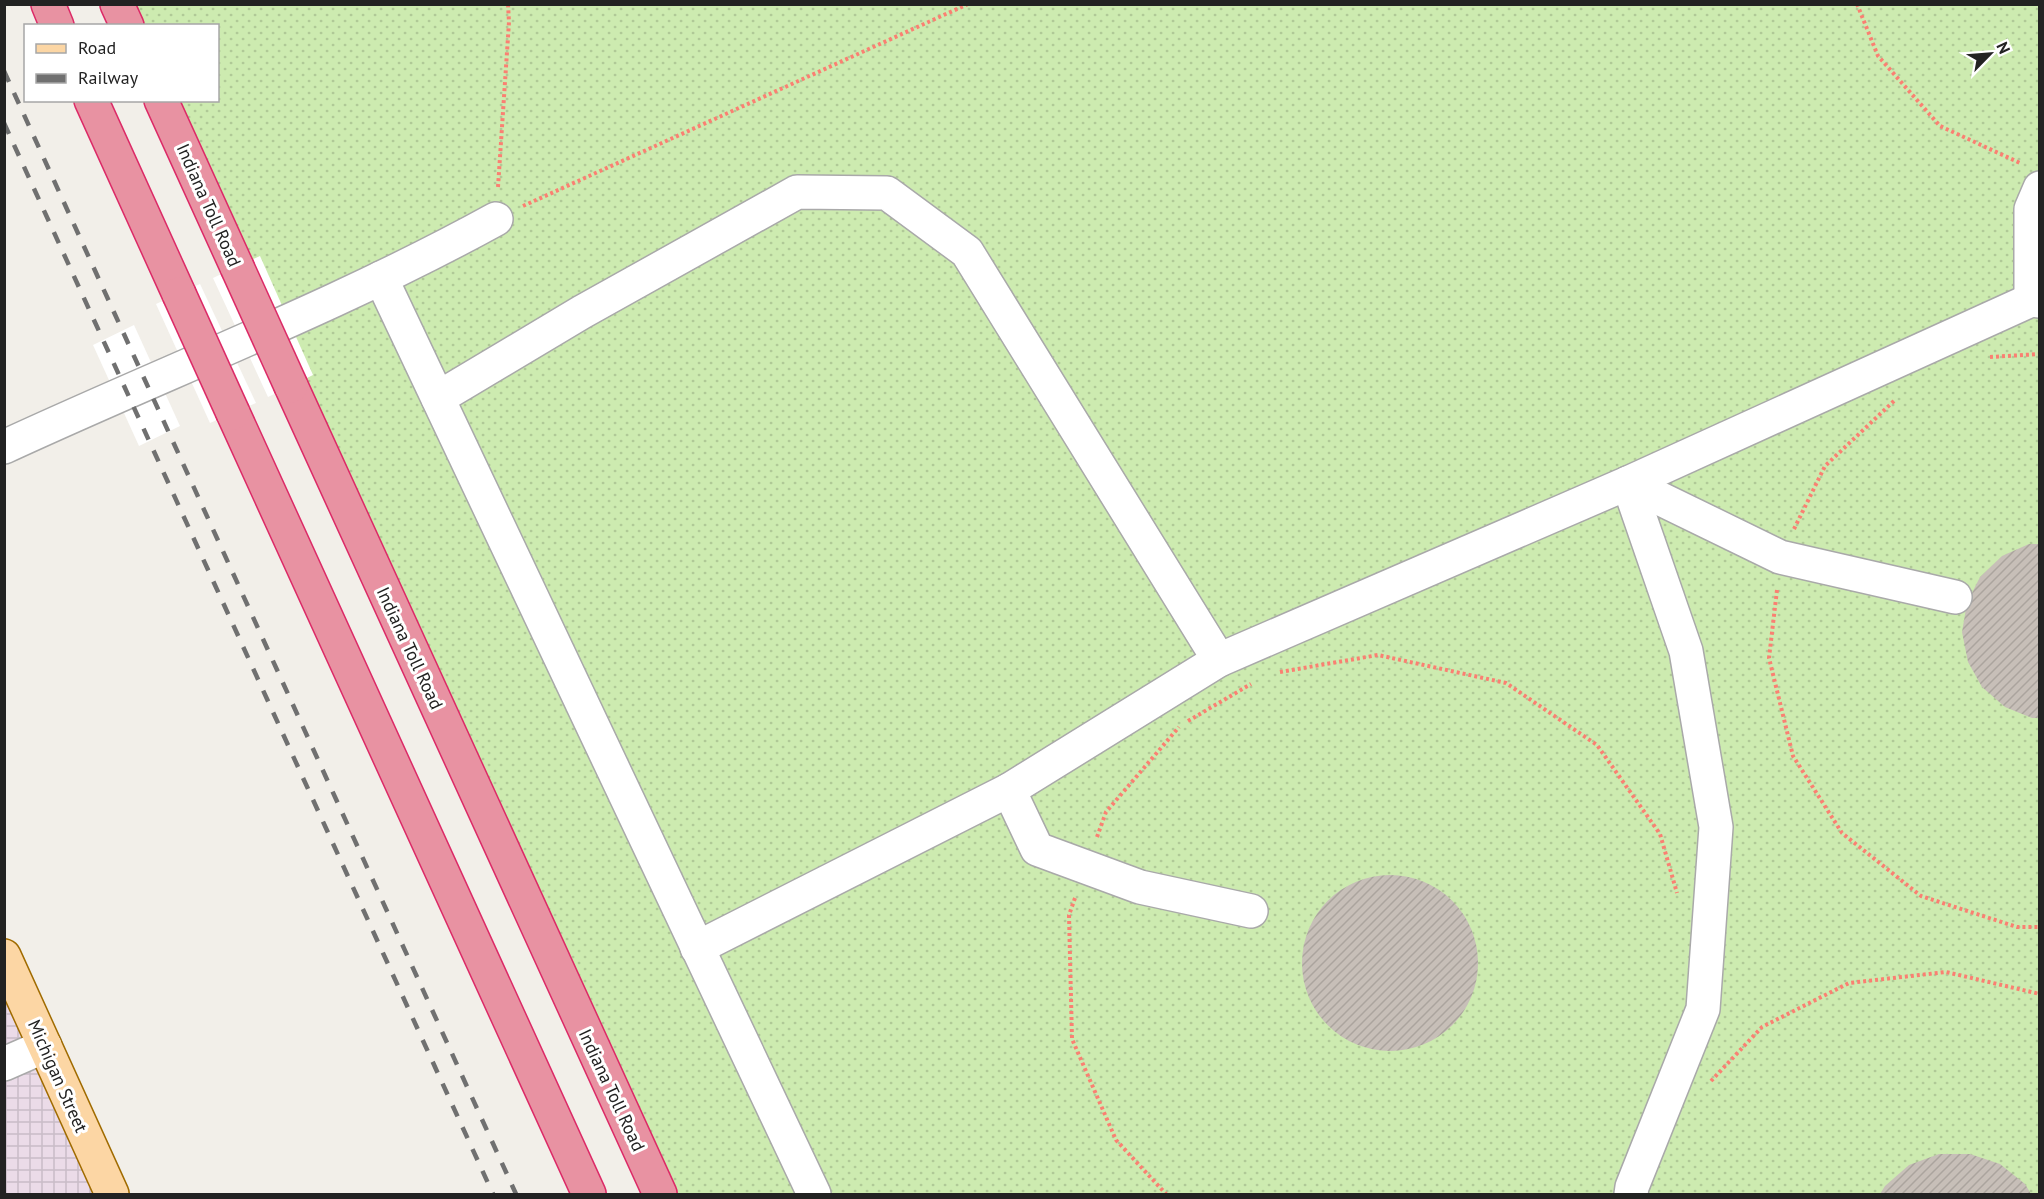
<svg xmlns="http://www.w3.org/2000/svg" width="2044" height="1199" viewBox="0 0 2044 1199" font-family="'PT Sans',sans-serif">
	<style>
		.industrial { fill: url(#industrial-grid) }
		.grass { fill: url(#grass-dots) }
		.pier { fill: #fff }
		.building { fill: url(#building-hatch) }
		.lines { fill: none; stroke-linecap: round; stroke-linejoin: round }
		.minor-casing { stroke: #a9a9a9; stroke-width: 36 }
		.major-casing { stroke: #a06b00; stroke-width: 36 }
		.highway-casing { stroke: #dc2a67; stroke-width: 36 }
		.path { stroke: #fa8072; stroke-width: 4; stroke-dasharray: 3 3; stroke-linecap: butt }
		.minor { stroke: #fff; stroke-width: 33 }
		.major { stroke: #fcd6a4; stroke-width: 33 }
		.highway { stroke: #e892a2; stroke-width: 33 }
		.rail { stroke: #707070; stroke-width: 4.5; stroke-dasharray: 12 12; stroke-linecap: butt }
		.highway-bridge-casing { stroke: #dc2a67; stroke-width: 36; stroke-linecap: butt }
		.highway-bridge { stroke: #e892a2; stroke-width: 33 }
		.labels { text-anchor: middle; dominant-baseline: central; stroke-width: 6; stroke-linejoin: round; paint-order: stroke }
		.street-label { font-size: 18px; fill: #222; stroke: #fff }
	</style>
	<defs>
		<pattern id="industrial-grid" width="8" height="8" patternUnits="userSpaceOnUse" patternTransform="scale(1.5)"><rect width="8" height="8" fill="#ebdbe8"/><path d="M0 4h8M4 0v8" fill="none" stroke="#c9bcc7"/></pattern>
		<pattern id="grass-dots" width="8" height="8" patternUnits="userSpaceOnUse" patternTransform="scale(1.5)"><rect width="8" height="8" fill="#cdebb0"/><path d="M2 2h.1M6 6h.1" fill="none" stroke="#b0c997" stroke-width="1.8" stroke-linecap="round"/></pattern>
		<pattern id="building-hatch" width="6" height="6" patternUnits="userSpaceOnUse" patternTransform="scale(1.5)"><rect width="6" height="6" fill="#c7bfb8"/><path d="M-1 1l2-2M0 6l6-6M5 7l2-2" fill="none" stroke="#aba49e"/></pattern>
	</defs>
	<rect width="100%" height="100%" fill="#f2efe9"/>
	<path class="industrial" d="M4 956 112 1194H5Z"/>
	<path class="grass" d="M117 5H2039V1194H660L161 101 218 100V26L127 25Z"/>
	<g class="pier">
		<path d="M260 256 313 375 268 397 213 278Z"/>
		<path d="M200 284 256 403 210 423 156 304Z"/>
		<path d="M134 325 180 426 139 446 93 345Z"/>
	</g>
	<g class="building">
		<path d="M2029 544H2040V718H2032L2005 707 1982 687 1968 662 1962 632 1967 603 1980 577 2002 556Z"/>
		<circle cx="1390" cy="963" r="88"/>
		<path d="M1939 1154H1970L2000 1164 2025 1184 2031 1194H1880L1885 1186 1909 1165Z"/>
	</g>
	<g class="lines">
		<g class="minor-casing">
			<g id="minor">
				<path d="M381 278 814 1194"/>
				<path d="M2031 300V209L2040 188"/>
				<path d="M438 398 582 312 797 192 887 193 967 252 1219 660"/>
				<path d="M4 447C168 371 338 306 496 219"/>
				<path d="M1628 483 1686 651 1716 827 1703 1009 1632 1187 1631 1194"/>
				<path d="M1628 483 1780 557 1955 597"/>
				<path d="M1009 790 1037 849 1140 887 1251 911"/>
				<path d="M697 948 1009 790 1219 660 1628 483 2031 300 2040 301"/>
				<path d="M4 1064 45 1046"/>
			</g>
		</g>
		<g class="major-casing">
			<path id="major" d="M4 956 112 1194"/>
		</g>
		<g class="highway-casing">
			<g id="highway">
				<path d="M48 4 57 26"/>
				<path d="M117 4 127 26"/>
				<path d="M91 100 179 294"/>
				<path d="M161 100 237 267"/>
				<path d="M291 386 660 1194"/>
				<path d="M233 413 589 1194"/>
			</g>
		</g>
		<g class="path">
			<path d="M1857 4 1878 56 1940 126 2020 163"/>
			<path d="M498 187 509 22 508 4"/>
			<path d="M523 206 968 4"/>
			<path d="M1990 357 2040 354"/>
			<path d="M1794 529 1825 466 1895 400"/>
			<path d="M1777 590 1769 658 1793 756 1842 833 1921 896 2017 927H2040"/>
			<path d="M1280 672 1378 655 1506 683 1597 745 1660 834 1677 893"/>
			<path d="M1188 721 1251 684"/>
			<path d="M1097 837 1106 812 1179 727"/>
			<path d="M1075 898 1069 915 1072 1039 1116 1140 1166 1194"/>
			<path d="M1711 1081 1762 1027 1849 983 1946 972 2040 994"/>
		</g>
		<use href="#minor" class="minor"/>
		<use href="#major" class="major"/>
		<use href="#highway" class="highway"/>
		<g class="rail">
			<path d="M4 71 516 1194"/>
			<path d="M4 123 493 1194"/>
		</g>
		<g class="highway-bridge-casing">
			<g id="highway-bridge">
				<path d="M237 267 291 386"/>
				<path d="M179 294 233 413"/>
			</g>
		</g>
		<use href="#highway-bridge" class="highway-bridge"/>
	</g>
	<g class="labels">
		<g class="street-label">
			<text transform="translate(209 205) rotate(66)">Indiana Toll Road</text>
			<text transform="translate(410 648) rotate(65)">Indiana Toll Road</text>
			<text transform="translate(58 1076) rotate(66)">Michigan Street</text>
			<text transform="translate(612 1090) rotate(65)">Indiana Toll Road</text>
		</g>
	</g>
	<rect width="2044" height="1199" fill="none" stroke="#222222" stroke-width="12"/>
	<rect x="24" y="24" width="195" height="78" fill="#ffffff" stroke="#a7a7a7" stroke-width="1.5"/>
	<rect x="36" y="44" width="30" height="9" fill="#fcd6a4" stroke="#a7a7a7" stroke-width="1.5"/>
	<text x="78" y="54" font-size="18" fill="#222222">Road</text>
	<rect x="36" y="74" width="30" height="9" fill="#707070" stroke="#a7a7a7" stroke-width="1.5"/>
	<text x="78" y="84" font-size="18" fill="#222222">Railway</text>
	<g transform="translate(1990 54) rotate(65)" stroke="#ffffff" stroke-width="4.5" paint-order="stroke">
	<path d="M0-4.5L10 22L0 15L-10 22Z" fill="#222222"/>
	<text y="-9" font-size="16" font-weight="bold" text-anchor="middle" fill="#222222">N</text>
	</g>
</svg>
